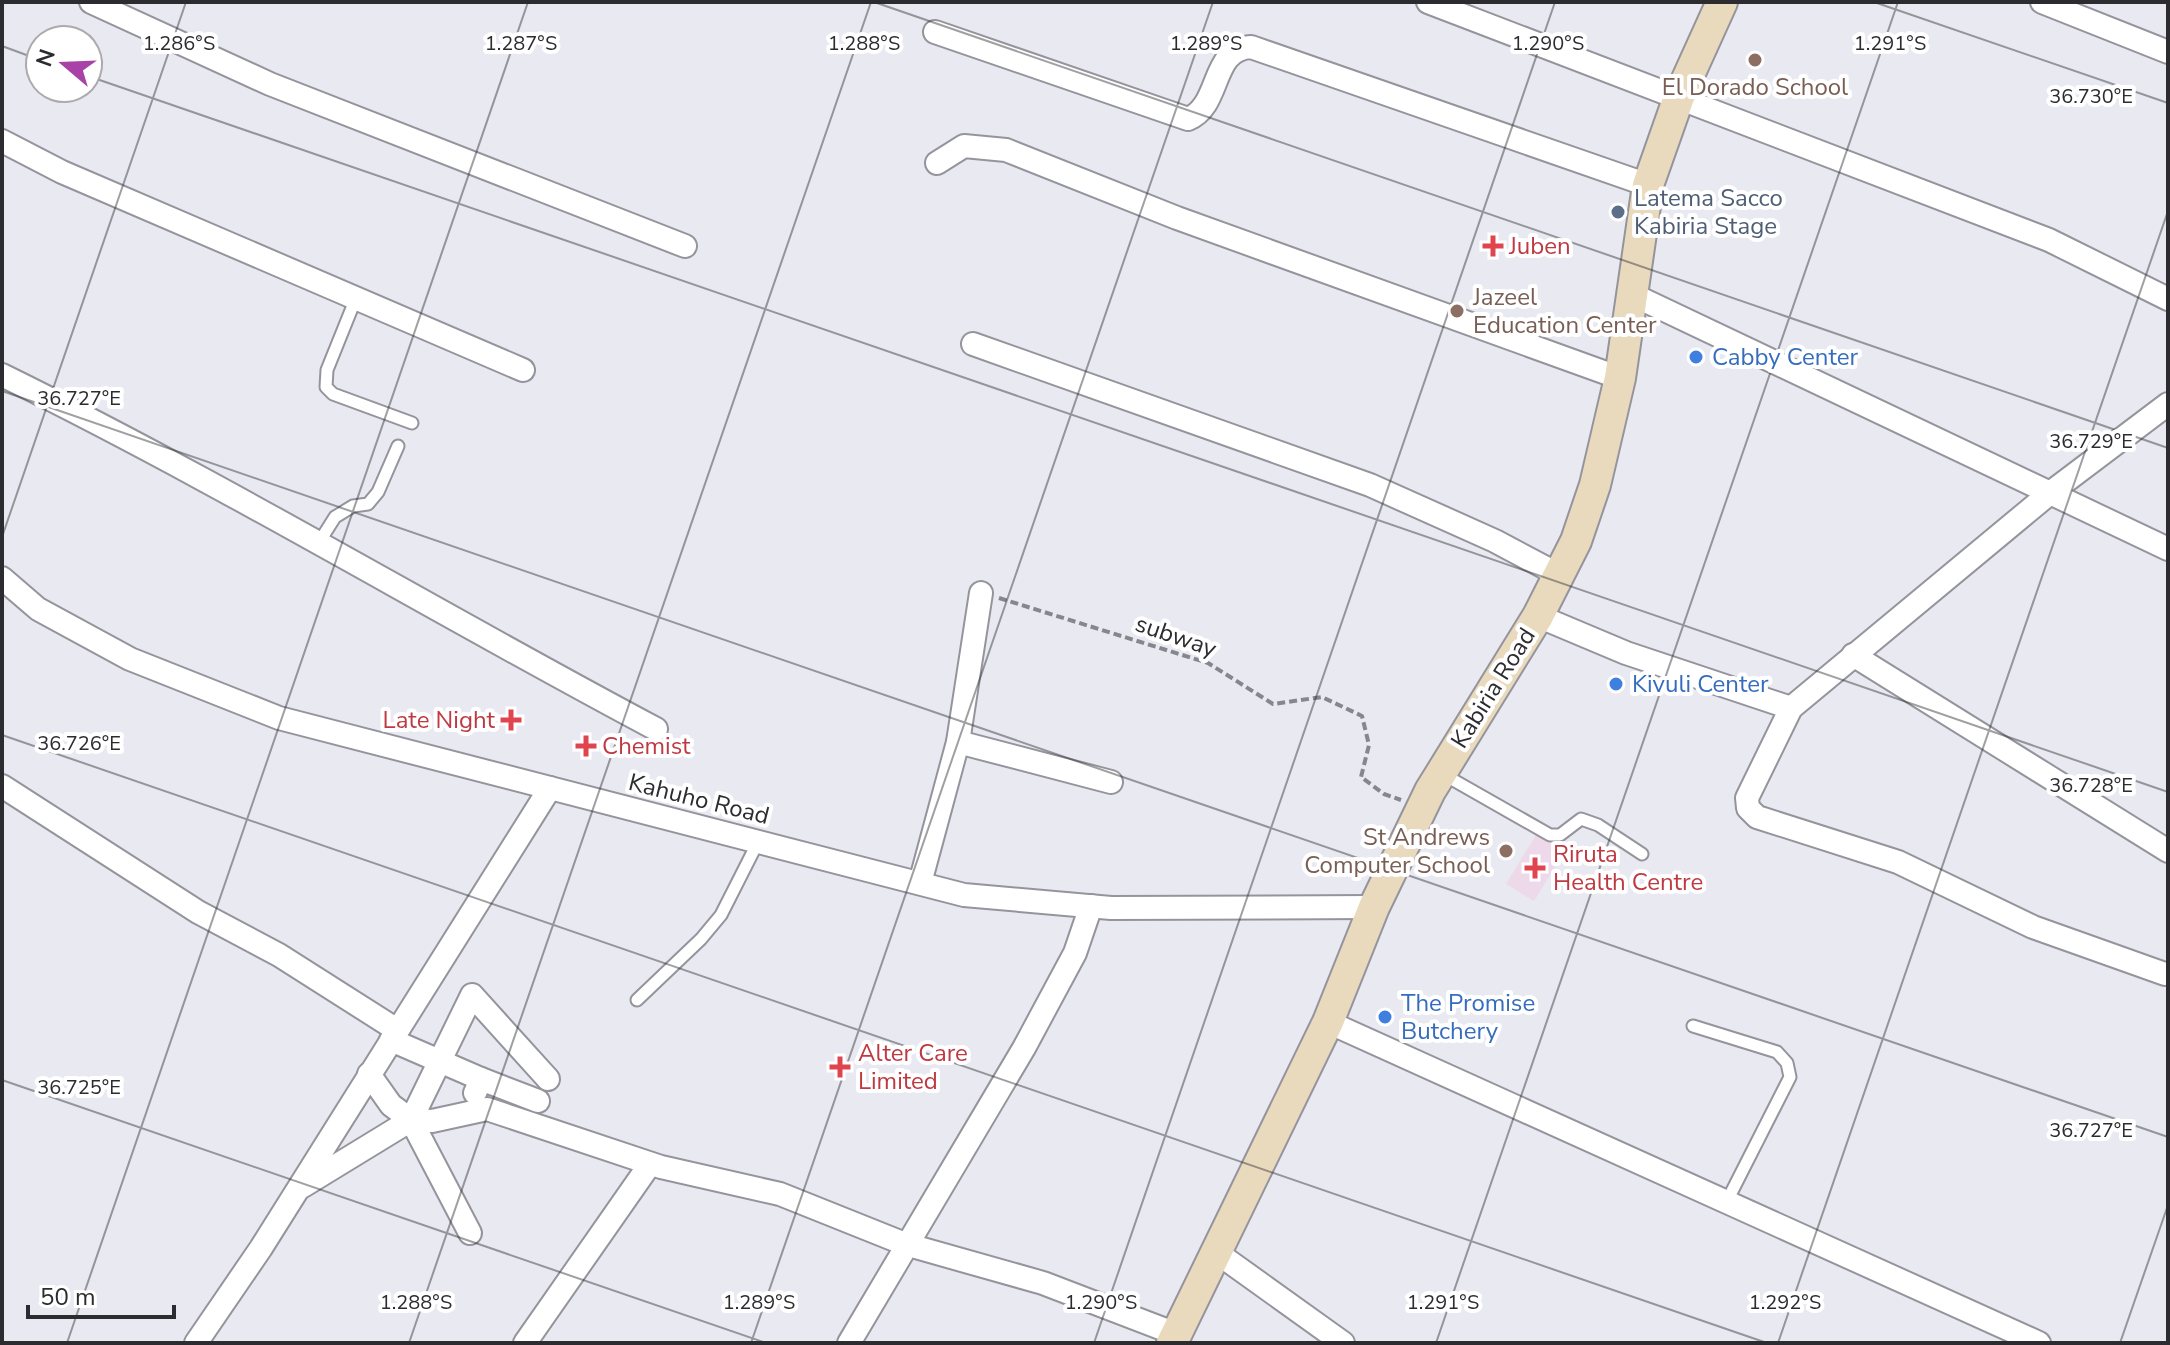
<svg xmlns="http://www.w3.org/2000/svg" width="2170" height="1345" viewBox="0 0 2170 1345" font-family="'Nunito Sans',sans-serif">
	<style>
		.medical { fill: #edd9e9 }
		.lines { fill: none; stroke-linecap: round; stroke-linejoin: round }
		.lane-casing { stroke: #95949c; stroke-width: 15 }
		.street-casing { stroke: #95949c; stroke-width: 26 }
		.secondary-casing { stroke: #95949c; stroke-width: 34 }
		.path { stroke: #86868d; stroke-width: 4; stroke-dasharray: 8 4; stroke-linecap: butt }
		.lane { stroke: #fff; stroke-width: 11 }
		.street { stroke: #fff; stroke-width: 22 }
		.secondary { stroke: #e9dabe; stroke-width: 30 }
		.ticks { fill: none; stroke: #2c2c30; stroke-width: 2; stroke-opacity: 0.45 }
		.education-dot { fill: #8d6e63; stroke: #fff; stroke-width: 3 }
		.service-dot { fill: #5c6f8a; stroke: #fff; stroke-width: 3 }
		.health-dot { fill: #e0444e; stroke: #fff; stroke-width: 3 }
		.shop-dot { fill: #3f7fe0; stroke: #fff; stroke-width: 3 }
		.labels { text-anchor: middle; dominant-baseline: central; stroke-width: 8; stroke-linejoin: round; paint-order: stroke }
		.education-label { font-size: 24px; fill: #785e54; stroke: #fff }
		.service-label { font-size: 24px; fill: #4e5e75; stroke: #fff; text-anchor: start }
		.health-label { font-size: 24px; fill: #be3a42; stroke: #fff; text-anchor: start }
		.shop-label { font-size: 24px; fill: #366cbe; stroke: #fff; text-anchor: start }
		.street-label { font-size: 24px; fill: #2c2c30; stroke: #fff }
		.ticks-label { font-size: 20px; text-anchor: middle; fill: #2c2c30; stroke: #fff; stroke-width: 8; stroke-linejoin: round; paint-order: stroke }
	</style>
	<rect width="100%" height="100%" fill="#e9e9f2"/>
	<path class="medical" d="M1536 835 1564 852 1534 901 1506 884Z"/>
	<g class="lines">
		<g class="lane-casing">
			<g id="lane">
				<path d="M356 298 327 370 326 387 333 394 412 423"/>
				<path d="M318 544 335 517 353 506 368 504 378 492 398 446"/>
				<path d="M1441 773 1550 835H1560L1581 819 1598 825 1642 854"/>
				<path d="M637 1000 701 939 721 915 758 842"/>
				<path d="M1693 1026 1777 1052 1787 1063 1790 1077 1727 1201"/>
			</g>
		</g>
		<g class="street-casing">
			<g id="street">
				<path d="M91 2 270 84 685 246"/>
				<path d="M1428 2 2049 240 2168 299"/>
				<path d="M2042 2 2168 52"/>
				<path d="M935 32 1188 119C1222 105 1210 49 1251 47L1648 185"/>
				<path d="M2 141 62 172 523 370"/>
				<path d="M937 163 964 146 1006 150 1177 218 1620 378"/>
				<path d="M1631 294 2168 549"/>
				<path d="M973 344 1370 485 1495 541 1561 576"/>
				<path d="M2 375C224 484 437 613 656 729"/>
				<path d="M2 578 38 609 130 659 279 718 964 895 1111 908 1374 907"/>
				<path d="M1538 616 1626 653 1791 708"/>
				<path d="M1853 655 2168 851"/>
				<path d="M958 742 1111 782"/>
				<path d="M2 786 198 912 279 955 397 1030"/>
				<path d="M920 883 958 742 981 593"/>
				<path d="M2165 974 2033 927 1898 862 1757 817 1748 808 1747 798 1791 708 2050 493 2168 404"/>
				<path d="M1328 1022 2039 1343"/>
				<path d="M391 1040 481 1079"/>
				<path d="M369 1074 391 1105 411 1120 432 1121 487 1109 661 1167 780 1194 905 1244 1043 1283 1176 1334"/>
				<path d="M475 1093 481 1079 538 1101"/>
				<path d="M411 1120 470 1233"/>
				<path d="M303 1186 411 1120 472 995 548 1079"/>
				<path d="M1216 1252 1343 1343"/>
				<path d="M196 1343 261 1248 550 788"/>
				<path d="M525 1343 650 1164"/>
				<path d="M849 1343 1024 1048 1075 953 1091 906"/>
			</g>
		</g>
		<g class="secondary-casing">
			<path id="secondary" d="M1172 1343 1328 1022 1374 907 1430 791 1538 616 1576 541 1595 485 1620 378 1648 185 1679 97 1722 2"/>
		</g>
		<path class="path" d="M999 598 1208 663 1273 704 1322 697 1362 716 1369 745 1361 777 1384 794 1401 800"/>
		<use href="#lane" class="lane"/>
		<use href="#street" class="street"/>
		<use href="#secondary" class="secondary"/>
	</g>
	<path class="ticks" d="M874 2 2168 448M1874 2 2168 103M2 46 40 60M88 76 2168 792M2 391 2168 1137M2 537 186 2M2 735 1767 1343M2 1080 766 1343M67 1343 528 2M409 1343 871 2M751 1343 1213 2M1094 1343 1555 2M1436 1343 1898 2M1778 1343 2168 211M2120 1343 2168 1205"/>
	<g class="education-dot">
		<circle cx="1755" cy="60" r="8"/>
		<circle cx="1457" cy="311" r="8"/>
		<circle cx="1506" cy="851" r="8"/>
	</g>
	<circle class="service-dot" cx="1618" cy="212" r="8"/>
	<g class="health-dot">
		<path d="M1489 234h8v8h8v8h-8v8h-8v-8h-8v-8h8z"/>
		<path d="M507 708h8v8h8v8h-8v8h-8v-8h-8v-8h8z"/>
		<path d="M582 734h8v8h8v8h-8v8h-8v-8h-8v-8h8z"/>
		<path d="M1531 856h8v8h8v8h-8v8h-8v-8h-8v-8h8z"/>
		<path d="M836 1055h8v8h8v8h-8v8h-8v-8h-8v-8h8z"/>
	</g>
	<g class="shop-dot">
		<circle cx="1696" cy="357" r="8"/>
		<circle cx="1616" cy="684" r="8"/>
		<circle cx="1385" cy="1017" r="8"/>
	</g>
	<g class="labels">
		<g class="education-label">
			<text x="1755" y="87">El Dorado School</text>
			<text x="1473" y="297" text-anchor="start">Jazeel<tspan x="1473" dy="28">Education Center</tspan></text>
			<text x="1490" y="837" text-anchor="end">St Andrews<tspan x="1490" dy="28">Computer School</tspan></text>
		</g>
		<g class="service-label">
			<text x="1634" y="198">Latema Sacco<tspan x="1634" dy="28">Kabiria Stage</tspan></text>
		</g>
		<g class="health-label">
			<text x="1509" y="246">Juben</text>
			<text x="495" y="720" text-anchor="end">Late Night</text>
			<text x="602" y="746">Chemist</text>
			<text x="1553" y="854">Riruta<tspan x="1553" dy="28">Health Centre</tspan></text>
			<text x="858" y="1053">Alter Care<tspan x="858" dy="28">Limited</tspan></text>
		</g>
		<g class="shop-label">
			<text x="1712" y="357">Cabby Center</text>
			<text x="1632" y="684">Kivuli Center</text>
			<text x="1401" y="1003">The Promise<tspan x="1401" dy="28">Butchery</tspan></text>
		</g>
		<g class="street-label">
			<text transform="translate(1176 636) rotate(19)">subway</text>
			<text transform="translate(1493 688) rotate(-58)">Kabiria Road</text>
			<text transform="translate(699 799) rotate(14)">Kahuho Road</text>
		</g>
	</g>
	<g class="ticks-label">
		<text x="179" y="50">1.286°S</text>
		<text x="521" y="50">1.287°S</text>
		<text x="864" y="50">1.288°S</text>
		<text x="1206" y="50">1.289°S</text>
		<text x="1548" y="50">1.290°S</text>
		<text x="1890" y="50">1.291°S</text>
		<text x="2091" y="103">36.730°E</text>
		<text x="79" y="405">36.727°E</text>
		<text x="2091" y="448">36.729°E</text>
		<text x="79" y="750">36.726°E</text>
		<text x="2091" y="792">36.728°E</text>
		<text x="79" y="1094">36.725°E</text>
		<text x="2091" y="1137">36.727°E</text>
		<text x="416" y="1309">1.288°S</text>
		<text x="759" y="1309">1.289°S</text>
		<text x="1101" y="1309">1.290°S</text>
		<text x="1443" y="1309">1.291°S</text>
		<text x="1785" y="1309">1.292°S</text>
	</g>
	<rect width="2170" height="1345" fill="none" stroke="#2c2c30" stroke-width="8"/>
	<g transform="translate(64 64) rotate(289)"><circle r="38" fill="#ffffff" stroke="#ababac" stroke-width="2"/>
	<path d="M0-6L14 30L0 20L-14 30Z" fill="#a842a7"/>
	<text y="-12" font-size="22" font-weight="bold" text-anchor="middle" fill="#2c2c30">N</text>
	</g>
	<path d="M28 1305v12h146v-12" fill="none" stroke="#2c2c30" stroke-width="4"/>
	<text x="40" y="1305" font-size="24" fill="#2c2c30" stroke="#ffffff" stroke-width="6" paint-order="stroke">50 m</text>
</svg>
